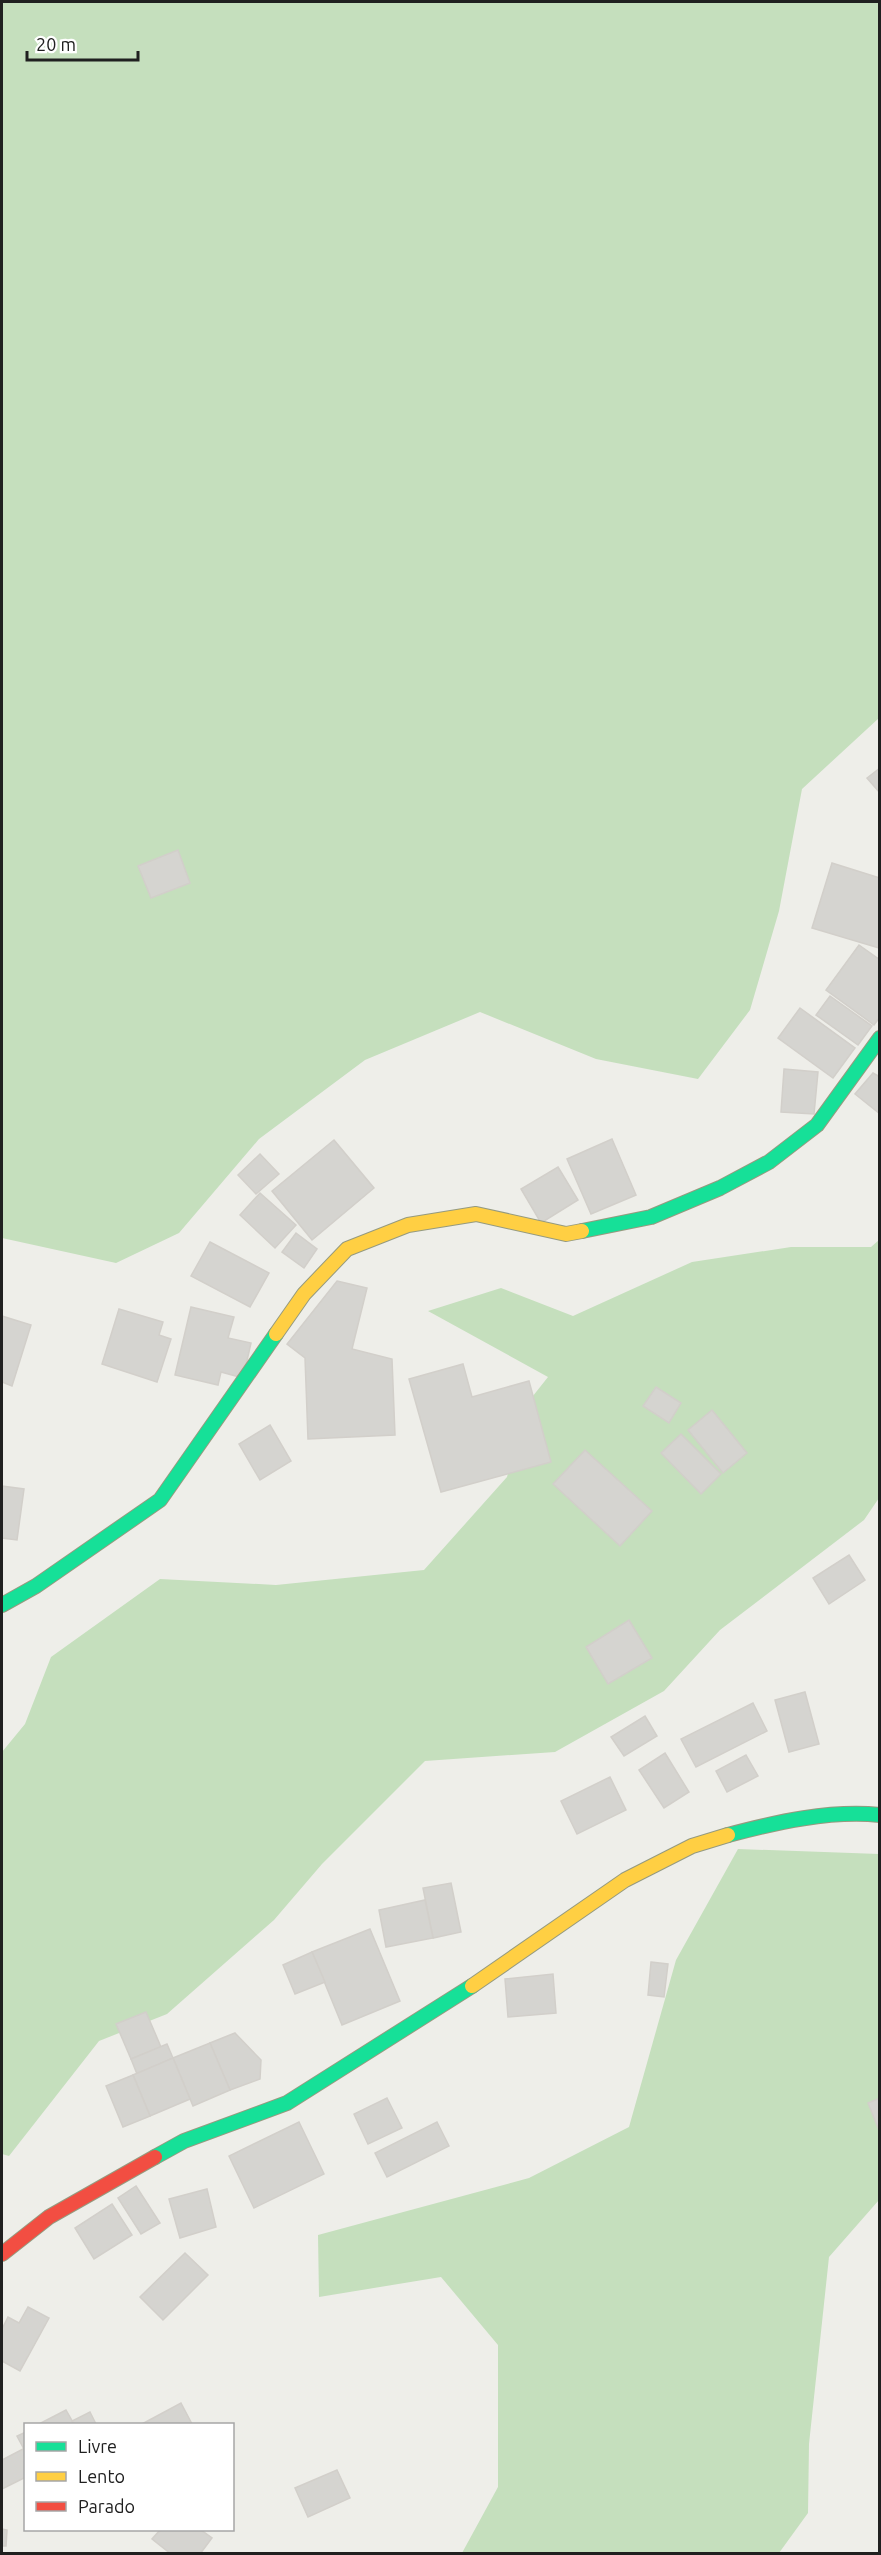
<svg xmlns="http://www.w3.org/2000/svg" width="881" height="2555" viewBox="0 0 881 2555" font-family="Ubuntu,sans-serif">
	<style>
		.forest { fill: #c5dfbd }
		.building { fill: #d5d4d0; stroke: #d2cfca; stroke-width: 1.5 }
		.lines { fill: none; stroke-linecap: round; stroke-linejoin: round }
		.fast-casing { stroke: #959a7f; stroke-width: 16 }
		.slow-casing { stroke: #959a7f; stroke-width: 16 }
		.jam-casing { stroke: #959a7f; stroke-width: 16 }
		.fast { stroke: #16e098; stroke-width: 14 }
		.slow { stroke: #ffcf43; stroke-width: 14 }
		.jam { stroke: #f24e42; stroke-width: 14 }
	</style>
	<rect width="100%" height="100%" fill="#eeeee9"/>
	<g class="forest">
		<path d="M2 2H879V718L802 789 779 911 750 1010 698 1079 596 1059 480 1012 365 1060 259 1139 179 1233 116 1263 2 1238Z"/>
		<path d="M879 1240V1498L864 1520 720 1630 664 1691 555 1752 425 1761 322 1864 274 1920 167 2014 99 2041 9 2156 2 2154V1752L25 1724 51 1657 160 1579 276 1585 424 1570 507 1477 525 1406 548 1377 428 1311 501 1288 573 1316 692 1262 791 1247H871Z"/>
		<path d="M738 1849 879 1854V2200L829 2257 809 2444 808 2513 779 2553H462L498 2487V2345L441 2277 319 2297 318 2235 529 2178 629 2127 676 1960Z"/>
	</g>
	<g class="building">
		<path d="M880 768V793L867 778Z"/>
		<path d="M178 850 190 883 151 898 138 866Z"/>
		<path d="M832 863 880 878 879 948 812 928Z"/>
		<path d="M859 945 880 960V1017L874 1025 826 990Z"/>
		<path d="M830 996 872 1026 858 1045 816 1015Z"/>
		<path d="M800 1008 855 1048 833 1078 778 1038Z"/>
		<path d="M784 1069 818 1072 814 1114 781 1112Z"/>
		<path d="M873 1073 880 1077V1114L855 1094Z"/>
		<path d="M612 1139 636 1195 591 1214 567 1159Z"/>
		<path d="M334 1140 374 1188 312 1240 272 1191Z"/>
		<path d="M260 1154 279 1174 256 1194 238 1175Z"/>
		<path d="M558 1167 578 1200 541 1223 521 1189Z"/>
		<path d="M260 1193 296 1225 275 1248 240 1215Z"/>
		<path d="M296 1233 317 1249 304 1268 282 1252Z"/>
		<path d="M210 1242 269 1273 250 1307 191 1276Z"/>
		<path d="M337 1281 367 1288 352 1349 392 1359 395 1435 308 1439 305 1358 287 1344Z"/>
		<path d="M191 1307 234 1317 228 1338 251 1343 243 1378 221 1372 218 1385 175 1375Z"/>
		<path d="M119 1309 163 1322 159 1335 171 1339 157 1382 102 1364Z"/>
		<path d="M2 1316 31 1325 12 1386 2 1382Z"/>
		<path d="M463 1364 472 1397 529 1381 551 1462 441 1492 409 1379Z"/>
		<path d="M656 1387 681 1403 669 1423 643 1406Z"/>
		<path d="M712 1410 747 1453 723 1473 688 1430Z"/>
		<path d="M270 1425 291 1461 260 1480 239 1444Z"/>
		<path d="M681 1434 721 1474 701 1494 661 1453Z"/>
		<path d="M585 1450 652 1511 620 1546 553 1484Z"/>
		<path d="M2 1486 24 1489 17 1540 2 1538Z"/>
		<path d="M849 1555 865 1580 829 1604 813 1578Z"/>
		<path d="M629 1620 652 1658 608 1684 586 1647Z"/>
		<path d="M805 1692 819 1744 789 1752 775 1700Z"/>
		<path d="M753 1703 767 1731 696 1767 681 1739Z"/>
		<path d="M645 1716 657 1736 624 1756 611 1737Z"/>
		<path d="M665 1753 689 1792 664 1808 639 1770Z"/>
		<path d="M746 1755 758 1776 727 1792 716 1771Z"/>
		<path d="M610 1777 626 1810 577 1834 561 1801Z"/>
		<path d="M451 1883 461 1932 433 1938 423 1888Z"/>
		<path d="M425 1900 433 1938 386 1947 379 1910Z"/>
		<path d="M370 1929 400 2001 342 2025 312 1952Z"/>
		<path d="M312 1952 325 1982 295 1994 283 1965Z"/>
		<path d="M651 1962 668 1964 664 1997 648 1995Z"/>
		<path d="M553 1974 556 2013 508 2017 505 1979Z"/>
		<path d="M146 2012 161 2047 131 2059 116 2024Z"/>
		<path d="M235 2033 261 2060 260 2079 230 2090 210 2043Z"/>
		<path d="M210 2043 230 2090 193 2106 173 2058Z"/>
		<path d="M167 2044 173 2058 137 2074 131 2059Z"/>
		<path d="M173 2058 190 2099 150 2116 133 2075Z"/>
		<path d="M133 2075 150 2116 123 2127 106 2086Z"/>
		<path d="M387 2098 402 2128 368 2144 354 2114Z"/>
		<path d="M880 2098V2133L868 2103Z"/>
		<path d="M299 2122 324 2174 254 2208 229 2156Z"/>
		<path d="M437 2122 449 2146 387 2177 375 2153Z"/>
		<path d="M136 2186 160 2223 141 2234 118 2198Z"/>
		<path d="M207 2189 216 2227 180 2238 169 2199Z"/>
		<path d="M112 2204 132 2235 94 2259 75 2228Z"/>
		<path d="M185 2253 208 2275 163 2320 140 2297Z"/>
		<path d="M28 2307 49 2318 20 2371 2 2361V2329L8 2317 19 2323Z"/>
		<path d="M181 2403 192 2424H142Z"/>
		<path d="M66 2410 74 2424H39Z"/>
		<path d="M90 2412 96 2424H74L72 2421Z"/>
		<path d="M26 2432V2453L17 2436Z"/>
		<path d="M23 2449 26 2453V2477L2 2489V2460Z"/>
		<path d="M337 2470 350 2498 308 2517 295 2488Z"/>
		<path d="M2 2529 7 2530 6 2546H2Z"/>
		<path d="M160 2530H201L212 2538 200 2554H171L152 2539Z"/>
	</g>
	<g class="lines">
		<g class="fast-casing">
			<g id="fast">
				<path d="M582 1231 651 1217 720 1188 769 1162 817 1125 880 1038"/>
				<path d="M2 1605 36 1586 160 1500 276 1334"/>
				<path d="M728 1835C777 1822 830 1810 880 1815"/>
				<path d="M155 2157 184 2141 287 2103 472 1986"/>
			</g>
		</g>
		<g class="slow-casing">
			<g id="slow">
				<path d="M276 1334 304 1294 347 1249 408 1225 476 1214 566 1234 582 1231"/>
				<path d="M472 1986 625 1880 692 1846 728 1835"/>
			</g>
		</g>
		<g class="jam-casing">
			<path id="jam" d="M2 2254 49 2217 155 2157"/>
		</g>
		<use href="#fast" class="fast"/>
		<use href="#slow" class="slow"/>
		<use href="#jam" class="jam"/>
	</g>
	<rect width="881" height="2555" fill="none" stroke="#202020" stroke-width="6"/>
	<rect x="24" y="2423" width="210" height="108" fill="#ffffff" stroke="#a6a6a6" stroke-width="1.5"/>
	<rect x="36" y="2442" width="30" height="9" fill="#16e098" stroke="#a6a6a6" stroke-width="1.5"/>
	<text x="78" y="2453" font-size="18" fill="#202020">Livre</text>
	<rect x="36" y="2472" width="30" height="9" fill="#ffcf43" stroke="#a6a6a6" stroke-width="1.5"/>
	<text x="78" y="2483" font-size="18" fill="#202020">Lento</text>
	<rect x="36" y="2502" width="30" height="9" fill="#f24e42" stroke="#a6a6a6" stroke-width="1.5"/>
	<text x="78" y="2513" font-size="18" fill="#202020">Parado</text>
	<path d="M27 51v9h111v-9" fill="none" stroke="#202020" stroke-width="3"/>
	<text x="36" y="51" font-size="18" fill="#202020" stroke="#ffffff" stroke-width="4.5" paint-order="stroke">20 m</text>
</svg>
